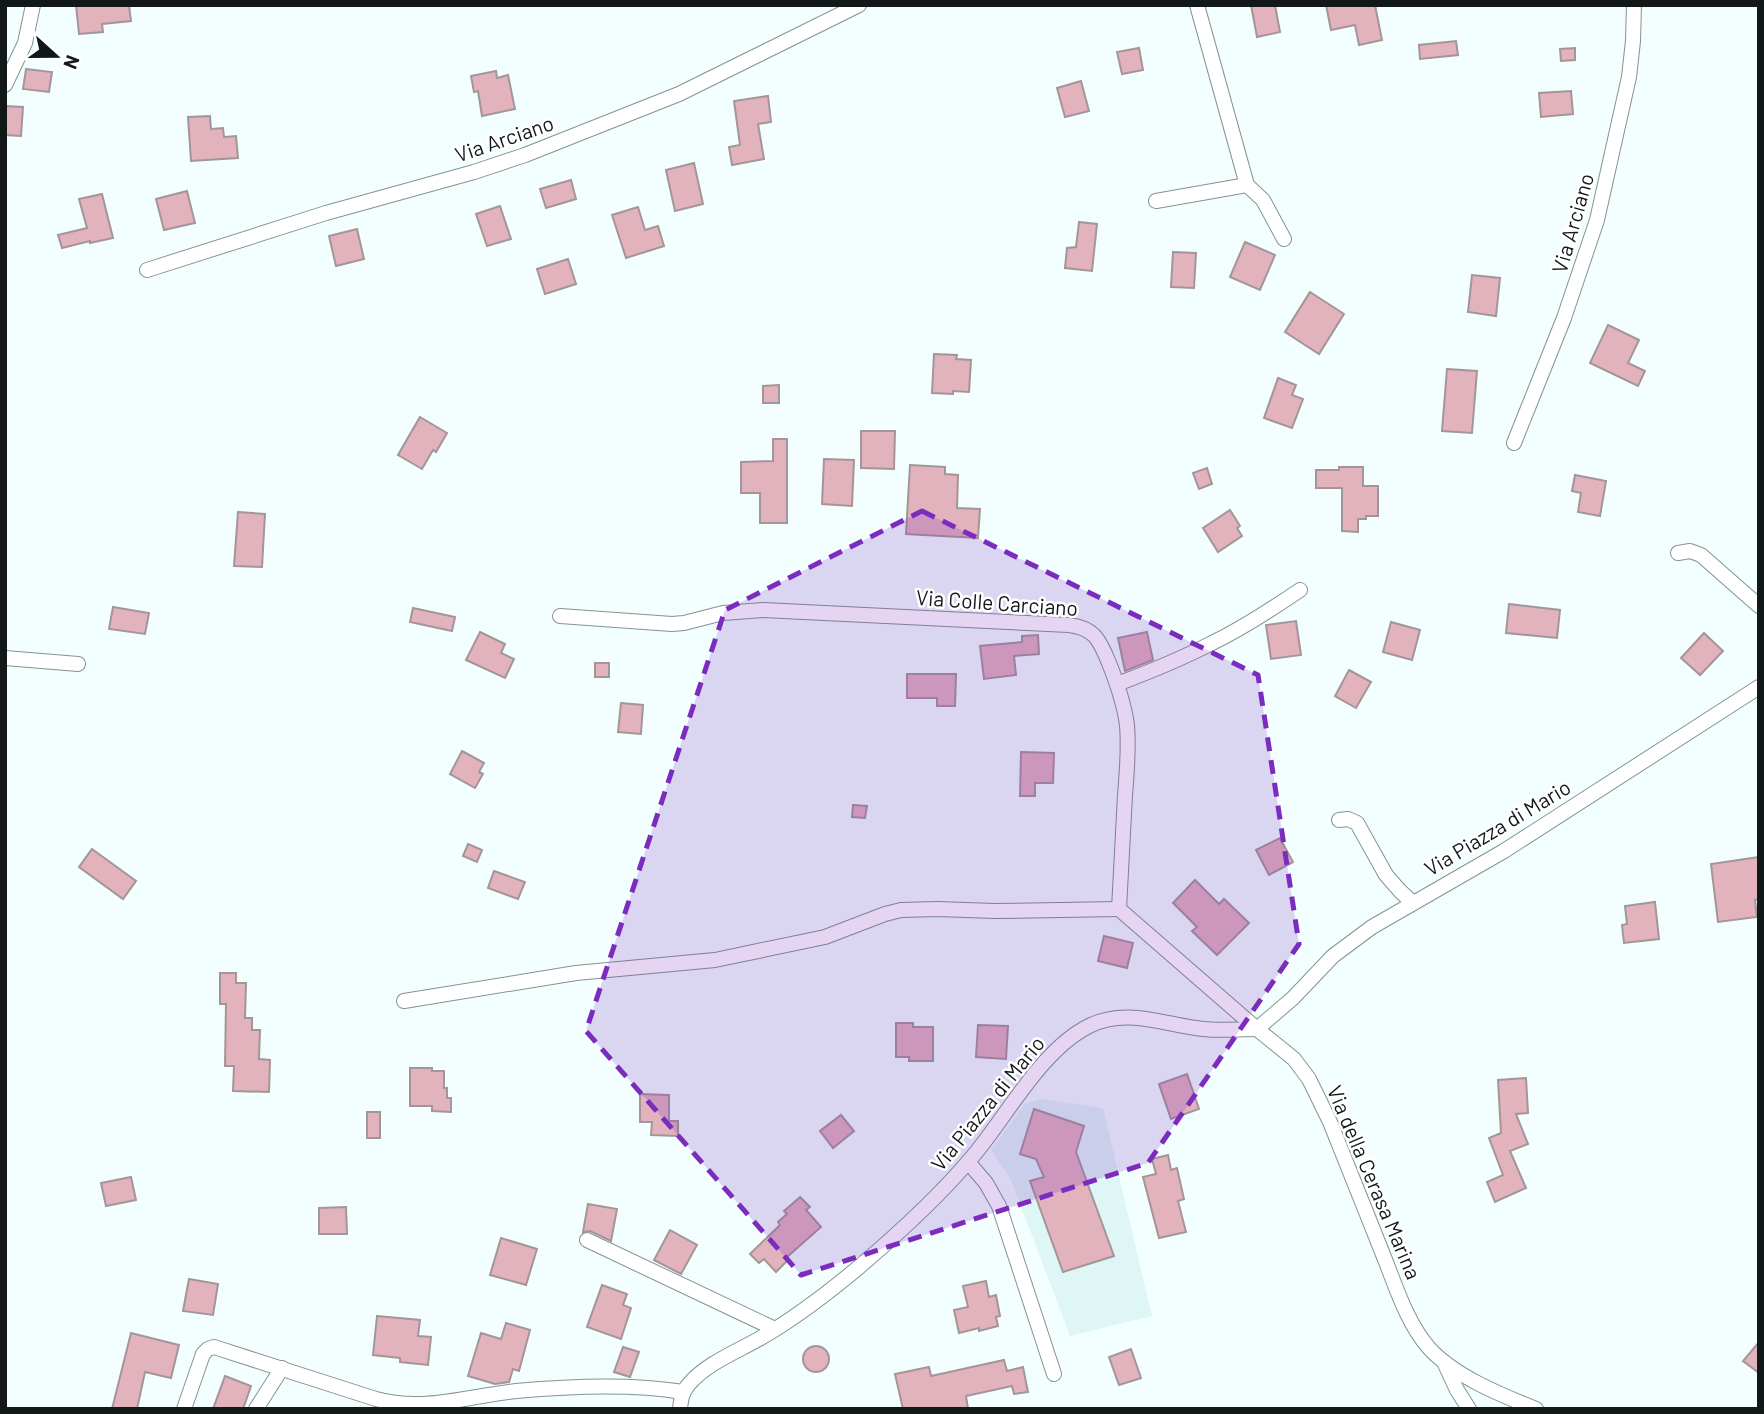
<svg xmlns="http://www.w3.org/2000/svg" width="1764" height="1414" viewBox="0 0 1764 1414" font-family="Barlow,sans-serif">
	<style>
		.built { fill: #def7f6 }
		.building { fill: #e2b2bd; stroke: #a39598; stroke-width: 2 }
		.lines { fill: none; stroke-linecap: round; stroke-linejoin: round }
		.street-casing { stroke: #849392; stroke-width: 16 }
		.street { stroke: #fff; stroke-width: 14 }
		.marked { fill: #7b2cbf; fill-opacity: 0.2; stroke: #7b2cbf; stroke-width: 5; stroke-dasharray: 14 9; stroke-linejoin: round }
		.labels { text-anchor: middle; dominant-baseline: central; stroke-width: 5; stroke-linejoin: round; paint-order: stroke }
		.street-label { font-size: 21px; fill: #121717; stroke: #fff }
	</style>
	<rect width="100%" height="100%" fill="#f2fffe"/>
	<path class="built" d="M1041 1099 1103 1108 1152 1316 1070 1336 1011 1180 991 1150 1025 1104Z"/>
	<g class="building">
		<path d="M76 5H129L131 21 102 24 103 32 79 34Z"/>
		<path d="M1251 5H1275L1280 32 1257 37Z"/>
		<path d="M1326 5H1375L1382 40 1359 45 1355 25 1331 30Z"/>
		<path d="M1456 41 1458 55 1420 59 1419 45Z"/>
		<path d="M1139 48 1143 70 1122 74 1117 52Z"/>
		<path d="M1575 48V60L1561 61 1560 49Z"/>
		<path d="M26 69 52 72 49 92 23 89Z"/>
		<path d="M496 71 497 78 508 75 515 109 482 116 478 91 474 92 471 76Z"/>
		<path d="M1081 81 1089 111 1065 117 1057 88Z"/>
		<path d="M1571 91 1573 114 1541 117 1539 93Z"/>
		<path d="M768 96 771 122 758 124 764 159 732 165 729 147 740 145 734 101Z"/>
		<path d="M5 106 23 107 21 136 5 135Z"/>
		<path d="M210 116 211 129 223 128 224 137 236 136 238 158 191 161 188 117Z"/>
		<path d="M694 163 703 204 675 211 666 170Z"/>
		<path d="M571 180 576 199 546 208 540 189Z"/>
		<path d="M187 191 195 223 164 230 156 199Z"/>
		<path d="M102 194 113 238 90 243V241L62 248 58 235 87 228 79 199Z"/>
		<path d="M500 206 511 239 487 246 476 214Z"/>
		<path d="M638 207 645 230 658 226 664 246 626 258 612 215Z"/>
		<path d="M1079 222 1097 224 1092 271 1065 268 1067 248 1076 247Z"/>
		<path d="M357 229 364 259 336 266 329 236Z"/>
		<path d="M1245 242 1275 255 1260 290 1230 277Z"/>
		<path d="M1173 252 1196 253 1194 288 1171 287Z"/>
		<path d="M568 259 576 284 545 294 537 269Z"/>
		<path d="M1472 275 1500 278 1496 316 1468 312Z"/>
		<path d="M1310 292 1344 314 1319 354 1285 332Z"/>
		<path d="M1608 325 1639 340 1628 363 1645 371 1638 386 1590 363Z"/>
		<path d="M934 354 957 355 956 359 971 360 969 392 953 391V394L932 393Z"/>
		<path d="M1447 369 1477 371 1472 433 1442 431Z"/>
		<path d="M1278 378 1296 385 1292 395 1303 399 1292 428 1264 418Z"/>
		<path d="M779 385V403H763V386Z"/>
		<path d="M420 417 447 433 436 452 433 450 422 469 398 455Z"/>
		<path d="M861 431H895L894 469 861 468Z"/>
		<path d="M773 439H787V523H760V493H741V462L773 461Z"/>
		<path d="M824 459 854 460 852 506 822 504Z"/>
		<path d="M910 465 945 467V474L958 475 957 508 980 509 978 538 906 534Z"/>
		<path d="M1339 467H1363V486H1378V516H1366V519H1358V532L1342 531V488H1316V470H1339Z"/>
		<path d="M1207 468 1212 484 1199 489 1193 473Z"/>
		<path d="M1575 475 1606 481 1600 516 1578 512 1581 493 1572 491Z"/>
		<path d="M1230 510 1240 526 1237 528 1242 536 1218 552 1203 528Z"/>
		<path d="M238 512 265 514 262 567 234 566Z"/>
		<path d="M1509 604 1560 610 1557 638 1506 633Z"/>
		<path d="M113 607 149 613 145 634 109 629Z"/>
		<path d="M413 608 455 617 452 631 410 622Z"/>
		<path d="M1296 621 1301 655 1271 659 1266 625Z"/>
		<path d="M1391 622 1420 630 1412 660 1383 652Z"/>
		<path d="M480 632 505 644 501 653 514 659 505 678 466 660Z"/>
		<path d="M1147 632 1153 660 1125 671 1118 638Z"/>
		<path d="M1704 633 1723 651 1700 675 1681 658Z"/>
		<path d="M1038 635 1039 654 1014 656 1016 675 984 679 980 646 1022 642V636Z"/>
		<rect x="595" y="663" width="14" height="14"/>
		<path d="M1349 670 1371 682 1356 708 1335 696Z"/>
		<path d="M907 674H956L955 706H937V698H907Z"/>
		<path d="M621 703 643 705 641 734 618 732Z"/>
		<path d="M462 751 484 763 479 772 483 774 475 788 450 774Z"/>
		<path d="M1021 752 1054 753 1053 783H1035V796H1020Z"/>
		<path d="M853 805 867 806 865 818 852 817Z"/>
		<path d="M1280 838 1293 862 1269 875 1256 850Z"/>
		<path d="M468 844 482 850 477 862 463 856Z"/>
		<path d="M92 849 136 881 123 899 79 867Z"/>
		<path d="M1759 857V899L1755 900 1757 917 1718 922 1711 864Z"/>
		<path d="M494 871 525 882 518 899 488 888Z"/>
		<path d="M1195 880 1219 904 1224 899 1249 923 1217 955 1192 931 1197 927 1173 903Z"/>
		<path d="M1655 902 1659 939 1624 943 1622 925 1627 924 1625 906Z"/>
		<path d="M1104 936 1133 943 1127 968 1098 961Z"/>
		<path d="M220 973H236V983H246L245 1018H252V1030H260L259 1059 270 1060 269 1092 233 1091 234 1066H225L226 1004H220Z"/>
		<path d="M896 1023H913V1027H933V1061H909V1057H896Z"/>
		<path d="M978 1025 1008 1026 1006 1059 976 1057Z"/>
		<path d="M410 1068H432V1071H444V1088H447V1098H451V1112L432 1111V1106H410Z"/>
		<path d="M1187 1074 1199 1109 1171 1119 1159 1084Z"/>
		<path d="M1526 1078 1528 1113 1516 1114 1528 1144 1510 1151 1526 1188 1495 1202 1487 1182 1503 1175 1489 1138 1501 1133 1498 1080Z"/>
		<path d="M640 1094 669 1095V1121H678V1136L651 1135 652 1122H640Z"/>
		<path d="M1034 1109 1084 1126 1076 1152 1114 1256 1063 1272 1030 1181 1044 1177 1036 1159 1020 1154Z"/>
		<rect x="367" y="1112" width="13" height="26"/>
		<path d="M841 1115 854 1131 833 1148 820 1131Z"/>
		<path d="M1168 1155 1171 1170 1177 1168 1184 1199 1178 1201 1186 1232 1159 1238 1143 1177 1156 1174 1152 1159Z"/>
		<path d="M131 1177 136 1200 106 1206 101 1183Z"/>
		<path d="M800 1197 810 1207 806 1210 821 1227 787 1257 789 1259 776 1272 764 1259 759 1263 750 1254 780 1225 778 1222 787 1214 784 1211Z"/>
		<path d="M588 1204 617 1209 611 1241 590 1231 583 1232Z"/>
		<path d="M346 1207 347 1234H319V1208Z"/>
		<path d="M670 1230 697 1245 681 1274 654 1260Z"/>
		<path d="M501 1238 537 1249 526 1285 490 1275Z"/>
		<path d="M189 1279 218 1284 213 1315 183 1311Z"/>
		<path d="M986 1281 989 1297 996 1295 1000 1316 996 1317 998 1326 979 1331V1328L959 1333 954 1310 968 1307 963 1286Z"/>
		<path d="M602 1285 627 1294 623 1305 631 1308 621 1339 587 1327Z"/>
		<path d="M377 1316 420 1320 418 1336 431 1337 428 1365 400 1362V1358L373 1355Z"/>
		<path d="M506 1323 530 1330 519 1371 513 1369 509 1382 495 1384 468 1376 481 1333 501 1339Z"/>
		<path d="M131 1333 179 1345 171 1378 145 1372 137 1409H112Z"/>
		<path d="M1759 1342V1373L1743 1361Z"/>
		<circle cx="816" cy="1359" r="13"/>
		<path d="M623 1347 639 1352 630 1377 614 1372Z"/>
		<path d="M1131 1349 1141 1378 1119 1385 1109 1357Z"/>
		<path d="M1004 1360 1007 1371 1023 1367 1028 1392 1014 1394 1012 1386 966 1396 968 1409H903L895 1374 929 1367 931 1376Z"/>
		<path d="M225 1376 251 1386 243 1409H213Z"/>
	</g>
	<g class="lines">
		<g class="street-casing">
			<g id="street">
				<path d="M5 85 25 43 33 5"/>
				<path d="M1247 185 1263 200 1284 239"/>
				<path d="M1156 201 1247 185 1197 5"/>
				<path d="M147 270 326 213 474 172 525 155 679 94 859 5"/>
				<path d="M1514 443 1564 318 1597 220 1629 77 1633 41 1634 5"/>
				<path d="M1678 553 1690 551 1701 555 1759 606"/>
				<path d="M560 616 672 624 684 623 723 613 763 610 1069 625C1095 628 1100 641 1109 663 1117 683 1124 703 1127 725 1129 748 1127 772 1125 795 1123 833 1121 871 1119 909L1257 1029 1294 1059 1309 1079 1330 1122C1348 1166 1366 1212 1384 1257 1396 1287 1407 1323 1429 1348 1454 1376 1501 1395 1536 1409"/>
				<path d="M5 658 78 664"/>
				<path d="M1117 684C1149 672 1181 659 1212 643 1243 628 1272 609 1300 590"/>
				<path d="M1339 820 1348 819 1357 823 1386 875 1400 891 1412 902"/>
				<path d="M404 1001 576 973 715 960 825 937 885 914 901 910 937 909 995 911 1119 909"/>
				<path d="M968 1162 986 1183 999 1206 1054 1374"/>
				<path d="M587 1240 775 1329"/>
				<path d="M1444 1362 1457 1390 1469 1409"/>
				<path d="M184 1409 203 1354 208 1349 214 1347 376 1399C423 1412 469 1396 516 1391 570 1386 630 1383 683 1392"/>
				<path d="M256 1409 282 1368"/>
				<path d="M680 1409C681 1399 682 1392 689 1384 708 1362 739 1351 764 1336 798 1316 829 1292 859 1267 899 1233 939 1197 973 1156 1007 1116 1041 1050 1089 1026 1126 1007 1165 1025 1203 1029 1221 1031 1239 1029 1257 1029L1293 998 1333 956 1372 927 1504 851 1759 687"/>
			</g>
		</g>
		<use href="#street" class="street"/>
	</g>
	<path class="marked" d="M922 511 1258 675 1299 944 1148 1163 801 1275 586 1031 725 610Z"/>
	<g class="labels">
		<g class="street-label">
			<text transform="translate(504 138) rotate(-19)">Via Arciano</text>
			<text transform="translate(1572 223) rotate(-74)">Via Arciano</text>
			<text transform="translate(997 602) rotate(4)">Via Colle Carciano</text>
			<text transform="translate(1497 827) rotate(-31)">Via Piazza di Mario</text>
			<text transform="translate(987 1103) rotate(-51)">Via Piazza di Mario</text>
			<text transform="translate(1375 1182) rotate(67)">Via della Cerasa Marina</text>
		</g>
	</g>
	<rect width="1764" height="1414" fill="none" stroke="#121717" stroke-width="14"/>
	<g transform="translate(56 56) rotate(111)" stroke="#ffffff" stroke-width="5" paint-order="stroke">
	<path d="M0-5L12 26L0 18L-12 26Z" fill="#121717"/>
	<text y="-10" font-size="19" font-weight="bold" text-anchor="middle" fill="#121717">N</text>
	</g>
</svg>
